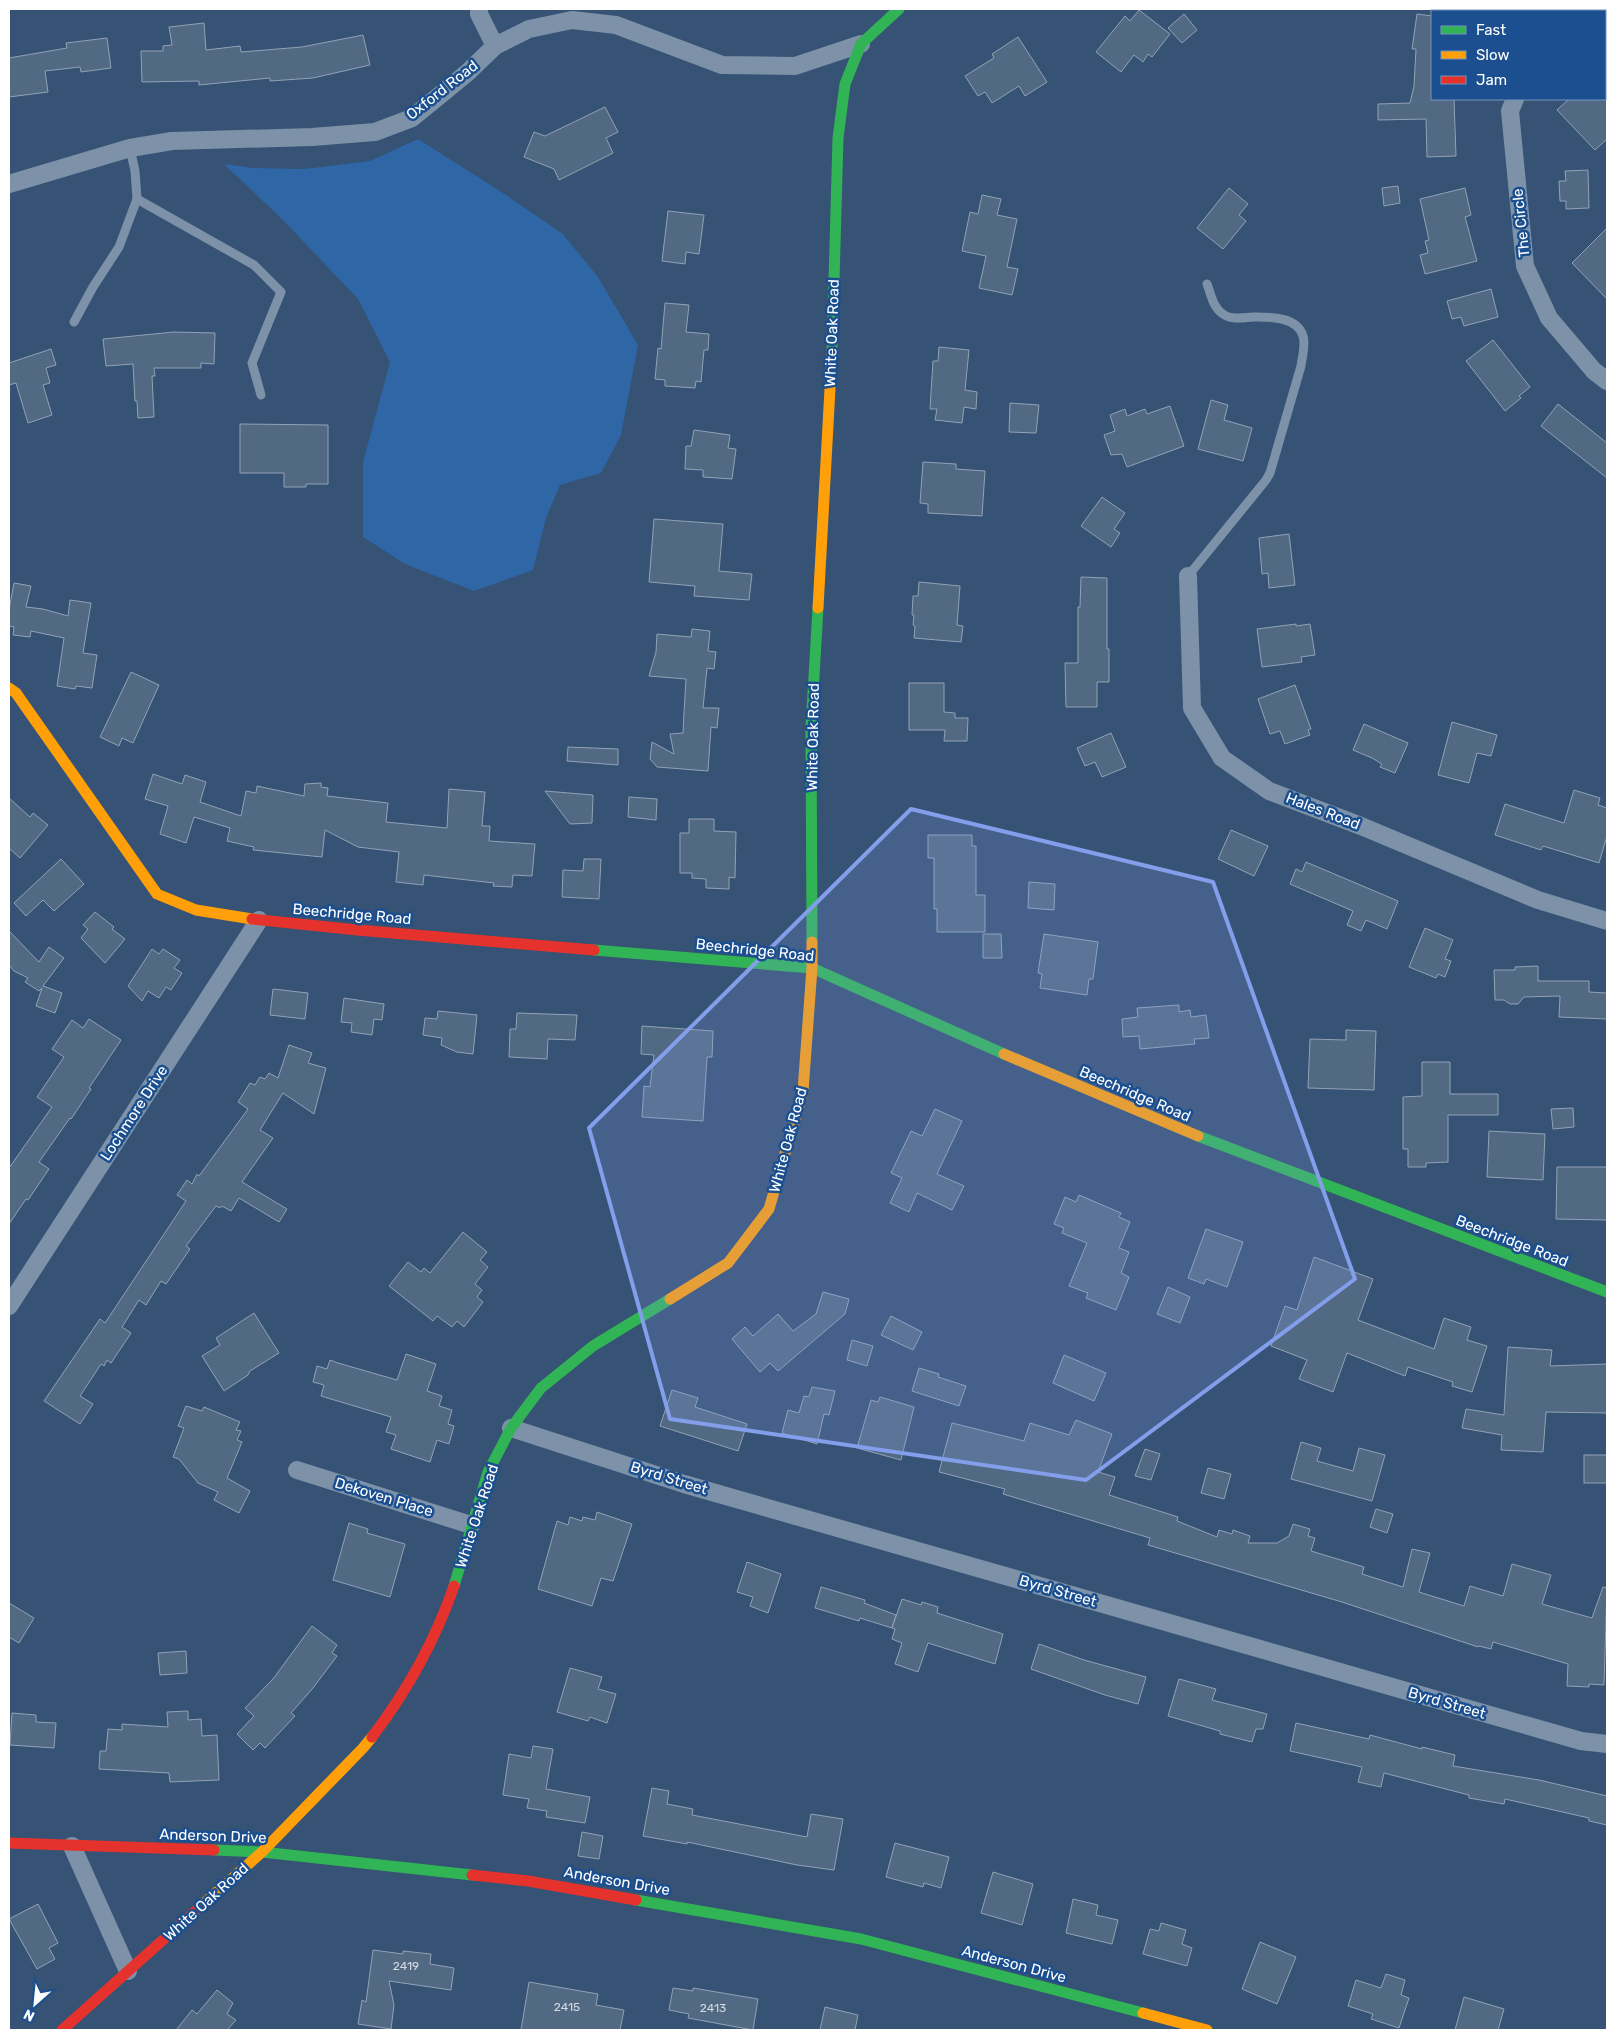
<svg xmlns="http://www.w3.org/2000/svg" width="1616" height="2039" viewBox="0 0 1616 2039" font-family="Rubik,sans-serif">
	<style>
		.green { fill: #2f66a5 }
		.building { fill: #526984; stroke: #92a2b6 }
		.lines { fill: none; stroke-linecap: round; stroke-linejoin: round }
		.lane { stroke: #7d92a8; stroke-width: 9 }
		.street { stroke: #7d92a8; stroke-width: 18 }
		.fast { stroke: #30b455; stroke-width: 11 }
		.slow { stroke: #ff9f0a; stroke-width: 11 }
		.jam { stroke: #e5322d; stroke-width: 11 }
		.marked { fill: #839eea; fill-opacity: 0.2; stroke: #839eea; stroke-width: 4; stroke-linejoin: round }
		.labels { text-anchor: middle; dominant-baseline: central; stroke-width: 5; stroke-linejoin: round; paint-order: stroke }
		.number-label { font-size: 12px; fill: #d4dae0 }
		.street-label { font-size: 15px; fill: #fff; stroke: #1b4f8f }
	</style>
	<rect width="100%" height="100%" fill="#365274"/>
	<path class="green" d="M418 139 500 191 563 234 598 277 638 345 621 435 601 473 560 485 546 518 533 570 474 591 405 564 363 537V462L390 362 358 299 281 218 224 164 253 168 304 169 370 161Z"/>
	<g class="building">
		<path d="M1139 10 1170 34 1152 57 1148 54 1143 62 1134 55 1121 72 1096 52 1125 16 1130 21Z"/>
		<path d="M1184 14 1197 30 1182 43 1168 28Z"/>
		<path d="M1417 14 1432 16V99H1454L1456 156 1427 157 1426 119 1378 120V104L1410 103 1414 86 1416 49H1412Z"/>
		<path d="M204 23 206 50 240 46 241 52 302 47 363 35 370 65 313 78 270 81V78L199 85V81L142 82 141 51H163V46L172 45 169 27Z"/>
		<path d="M1018 37 1047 82 1025 96 1019 86 992 103 985 92 978 96 965 76 994 58 992 54Z"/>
		<path d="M107 38 111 68 81 72 80 67 45 71 48 92 9 97V58L67 48 66 43Z"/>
		<path d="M1569 99H1607V139L1595 150 1557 110Z"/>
		<path d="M605 107 618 132 606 138 613 153 559 180 554 169 524 157 534 132 545 136Z"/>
		<path d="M1588 170 1589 208 1566 209V201H1560L1559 181H1566L1565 171Z"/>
		<path d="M1398 186 1400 203 1384 206 1382 188Z"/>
		<path d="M1229 188 1248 204 1239 215 1246 221 1223 249 1197 228Z"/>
		<path d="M1465 188 1471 215 1465 217 1477 261 1425 274 1420 255 1428 253 1425 241 1429 240 1420 199Z"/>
		<path d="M982 195 1001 199 997 215 1017 219 1007 267 1018 269 1012 295 979 288 986 256 962 251 970 212 978 214Z"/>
		<path d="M668 211 704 215 699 254 686 252 685 264 662 261Z"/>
		<path d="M1607 228V299L1572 263Z"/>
		<path d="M1491 289 1498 317 1464 326 1461 317 1452 319 1447 301Z"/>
		<path d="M665 303 689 305 686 332 709 334 708 350H704L701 382 696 381 695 388 665 386V380L655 379 658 348 661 349Z"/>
		<path d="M174 332 215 333 214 364 201 363V368H154L155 376H152L154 417 138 418 137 401H135L133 364 106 366 103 339Z"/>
		<path d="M1493 340 1530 387 1519 396 1521 398 1505 411 1466 361Z"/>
		<path d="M939 347 969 350 965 390 977 392 976 409 964 407 962 423 935 420 937 409H930L933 361H938Z"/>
		<path d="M51 349 56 365 46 368 50 383 43 385 52 415 28 423 16 383 9 385V363Z"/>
		<path d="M1211 400 1228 405 1224 420 1252 428 1243 461 1198 449Z"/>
		<path d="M1010 403 1039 405 1036 433 1009 432Z"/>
		<path d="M1558 404 1607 443V478L1541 426Z"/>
		<path d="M1170 406 1184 446 1127 467 1122 454 1111 455 1104 435 1115 431 1110 415 1125 409 1127 416 1145 409 1147 414Z"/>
		<path d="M240 424 328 425V484H306V487H284V473H240Z"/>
		<path d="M694 430 730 435 728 448 736 449 732 479 703 477V470L685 469 686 446H691Z"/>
		<path d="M923 462 956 464V469L985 471 982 516 928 513V504L920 503Z"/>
		<path d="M1102 497 1125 513 1114 529 1120 533 1111 547 1081 526Z"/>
		<path d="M654 519 723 524 719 571 752 574 749 600 694 596 695 586 649 582Z"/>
		<path d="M1289 534 1295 585 1269 588 1268 573 1262 574 1259 538Z"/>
		<path d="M1081 577 1107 578V649H1109V682H1097V707H1066L1065 663H1078V607H1080Z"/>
		<path d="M919 582 960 586 957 625 963 626 961 642 914 638 915 626 913 625 914 615H912L913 596H918Z"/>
		<path d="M14 583 31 586 26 607 43 609 68 616 70 600 91 603 83 653 97 655 92 688 76 686 75 689 57 686 64 638 31 631 30 637 13 635 14 627 9 626V610Z"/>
		<path d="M1296 624V626L1310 624 1315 655 1301 657 1302 662 1262 667 1257 629Z"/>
		<path d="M692 629 710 631 708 651 716 652 714 669 707 668 703 708H719L717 728 711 727 708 771 657 767 650 759 652 742 674 754 670 734 683 733 684 713 686 679 649 676 656 652 657 634 691 637Z"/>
		<path d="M131 672 159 685 133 743 122 738 119 746 100 737Z"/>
		<path d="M909 683H944V712L955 713V718H968L967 741H944L945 730H909Z"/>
		<path d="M1295 685 1311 729 1308 730 1310 735 1285 744 1280 731 1270 734 1258 699Z"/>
		<path d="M1452 722 1497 735 1491 756 1477 753 1469 783 1438 775Z"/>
		<path d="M1364 724 1408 743 1395 773 1380 767 1382 764 1372 758 1353 750Z"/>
		<path d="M1111 733 1126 767 1102 777 1095 762 1085 766 1077 748Z"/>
		<path d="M568 747 618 749V765L567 761Z"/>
		<path d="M153 774 182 784 185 775 206 782 200 802 241 816 246 791 256 793 257 786 304 796 305 784 321 783V787L328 788 327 796 388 803 386 822 447 828 449 789 485 792 482 826H490L489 841 535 844 532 876 513 875 512 887 493 886 494 883 424 875 423 885 396 882 399 852 358 847 325 830 322 857 253 850 254 847 227 841 230 828 194 817 186 843 160 834 168 806 145 799Z"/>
		<path d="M1574 790 1600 798 1598 805 1607 808V836L1599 863 1543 846 1541 850 1495 835 1505 804 1564 823Z"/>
		<path d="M545 791 593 795 592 823 570 824Z"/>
		<path d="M629 797 657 799 656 820 628 817Z"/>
		<path d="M9 798 30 817 33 813 48 825 20 858 9 848Z"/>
		<path d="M689 819H714V831L736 832 735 878 729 877V889L706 888V879L692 878V873H680V833H689Z"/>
		<path d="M1231 830 1268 846 1254 876 1218 859Z"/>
		<path d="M928 835H972V846H976V895H985V932H937V909H934V858H928Z"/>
		<path d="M61 859 84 884 54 911 43 900 26 916 14 903Z"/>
		<path d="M584 859H601L599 899 562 897 563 870 583 871Z"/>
		<path d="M1306 862 1398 901 1387 929 1366 920 1361 931 1347 925 1353 911 1290 884 1296 869 1302 872Z"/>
		<path d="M1029 882 1055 884 1054 910 1028 908Z"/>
		<path d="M95 912 114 927 112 929 125 939 105 963 81 938 88 929 83 925Z"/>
		<path d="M1425 928 1453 940 1445 959 1451 961 1445 977 1438 974 1436 978 1409 967Z"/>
		<path d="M9 931 39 962 49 947 64 958 43 986 62 993 55 1013 36 1006 42 988 39 991 25 982 28 978 14 971 9 965Z"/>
		<path d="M983 934H1001L1002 958H983Z"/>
		<path d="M1044 934 1098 942 1093 979H1089L1087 995 1040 988 1042 974 1038 973Z"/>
		<path d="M152 949 159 954 163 949 180 960 174 968 182 973 171 990 166 987 159 998 148 991 142 1001 128 986Z"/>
		<path d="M1538 966V981H1589V992L1607 993V1019L1559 1017 1560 996 1524 997 1518 1004H1510L1504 1000H1495L1494 970H1515V967Z"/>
		<path d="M273 989 308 993 305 1019 270 1015Z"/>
		<path d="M344 998 384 1004 382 1020 374 1019 372 1035 351 1032 352 1023 341 1022Z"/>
		<path d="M1179 1005V1012L1190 1010 1191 1017 1206 1015 1209 1038 1194 1039 1195 1044 1140 1049 1139 1036 1123 1037 1122 1019 1138 1017 1137 1008Z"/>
		<path d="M438 1011 477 1015 473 1054 457 1052 441 1045 442 1038 423 1035 425 1018 437 1019Z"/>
		<path d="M517 1013 577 1015 575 1040 548 1039 547 1059 509 1057 510 1029H516Z"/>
		<path d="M89 1019 121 1040 89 1088 91 1089 71 1119 70 1118 39 1162 49 1169 28 1200 26 1199 9 1224V1168L52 1107 37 1097 64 1057 52 1049 72 1020 83 1028Z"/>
		<path d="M642 1026 713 1031 712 1057H707L703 1121 642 1117 644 1086 650 1087 654 1055 641 1054Z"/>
		<path d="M1346 1030 1376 1031 1374 1090 1308 1088 1310 1039 1346 1040Z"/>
		<path d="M289 1045 312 1053 308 1063 326 1068 314 1114 283 1093 260 1130 273 1138 242 1182 287 1209 279 1222 239 1198 231 1211 222 1206 220 1208 216 1206 186 1246 190 1249 166 1284 161 1281 146 1305 139 1300 122 1327 131 1333 111 1363 107 1360 104 1366 101 1364 80 1396 93 1404 80 1424 44 1401 100 1319 105 1323 186 1201 177 1195 187 1180 192 1184 197 1174 199 1176 248 1109 238 1102 250 1083 255 1085 260 1077 265 1079 269 1073 278 1078Z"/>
		<path d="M1422 1062H1450V1094H1498V1115H1448V1162L1426 1163V1167H1408V1149H1403V1097L1422 1096Z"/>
		<path d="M1573 1108 1574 1127 1553 1129 1551 1109Z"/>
		<path d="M935 1109 962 1121 937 1174 964 1186 952 1210 917 1193 909 1212 890 1203 902 1178 891 1173 911 1131 922 1136Z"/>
		<path d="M1489 1131 1545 1134 1543 1180 1487 1177Z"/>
		<path d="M1557 1167H1607V1220L1556 1219Z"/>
		<path d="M1079 1195 1121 1213 1119 1217 1130 1222 1119 1248 1129 1252 1121 1273 1129 1277 1116 1310 1086 1298 1088 1293 1069 1286 1087 1243 1062 1233 1064 1228 1054 1224 1065 1197 1076 1202Z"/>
		<path d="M1206 1229 1243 1242 1227 1287 1206 1279 1204 1284 1188 1278Z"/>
		<path d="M463 1232 487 1252 480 1260 488 1267 475 1284 482 1290 477 1297 483 1302 464 1327 457 1321 452 1327 437 1316 433 1321 389 1286 408 1262 421 1272 424 1268 430 1273Z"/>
		<path d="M1314 1257 1373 1279 1358 1320 1434 1349 1444 1318 1471 1327 1467 1340 1487 1346 1472 1392 1452 1386 1453 1382 1408 1367 1405 1376 1347 1353 1333 1392 1299 1379 1307 1360 1271 1346 1285 1306 1297 1310Z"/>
		<path d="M1168 1287 1190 1297 1180 1323 1157 1314Z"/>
		<path d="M823 1292 849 1299 845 1314 778 1371 770 1363 760 1372 732 1339 745 1327 753 1336 778 1314 793 1331 816 1314Z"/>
		<path d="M254 1313 279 1353 250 1371 248 1375 224 1391 202 1356 220 1345 216 1338Z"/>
		<path d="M891 1316 922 1332 913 1350 881 1335Z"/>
		<path d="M852 1340 873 1346 867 1366 847 1360Z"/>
		<path d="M1508 1347 1552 1350 1550 1366 1607 1364V1413L1546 1412 1543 1452 1501 1450 1502 1435 1462 1428 1466 1409 1504 1415Z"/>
		<path d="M406 1354 436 1364 427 1391 442 1396 439 1406 452 1410 448 1424 454 1426 449 1444 437 1440 430 1462 391 1449 396 1435 386 1432 391 1417 321 1396 324 1385 313 1382 317 1366 327 1369 330 1360 338 1363 397 1380Z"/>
		<path d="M1064 1355 1106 1373 1094 1401 1053 1383Z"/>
		<path d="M919 1368 939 1374 938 1377 966 1386 959 1406 912 1391Z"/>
		<path d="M812 1387 835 1391 829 1415 824 1414 817 1444 782 1433 788 1410 799 1413 804 1396 809 1397Z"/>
		<path d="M672 1390 698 1398 695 1407 747 1424 738 1451 660 1426Z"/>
		<path d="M880 1397 914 1407 901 1460 857 1448 871 1400 878 1402Z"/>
		<path d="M186 1406 202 1411 204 1407 240 1422 236 1430 241 1431 237 1440 242 1442 227 1478 250 1491 239 1513 214 1500 218 1492 198 1483 179 1459 173 1457 184 1428 178 1426Z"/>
		<path d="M1076 1420 1112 1434 1098 1472 1115 1477 1109 1495 1178 1517 1177 1521 1217 1537 1219 1530 1232 1534 1233 1530 1250 1536 1248 1543H1277L1289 1536 1293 1524 1310 1529 1308 1536 1315 1538 1311 1551 1364 1567 1362 1574 1403 1587 1412 1549 1430 1553 1419 1592 1464 1606 1470 1586 1503 1596 1512 1564 1551 1575 1542 1604 1592 1618 1603 1587 1607 1588 1604 1685 1589 1684V1687L1567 1686 1568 1664 1493 1642 1491 1649 1479 1646 1478 1647 1342 1602 1148 1545 1150 1538 1003 1494 1005 1489 939 1472 952 1423 1024 1441 1030 1423 1069 1435Z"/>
		<path d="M1301 1442 1321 1448 1317 1461 1353 1471 1359 1448 1385 1455 1372 1501 1291 1479Z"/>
		<path d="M1145 1449 1160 1454 1151 1480 1135 1476Z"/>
		<rect x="1584" y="1455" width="23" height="28"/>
		<path d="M1208 1468 1231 1474 1224 1499 1201 1493Z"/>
		<path d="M1376 1509 1393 1514 1387 1533 1370 1527Z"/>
		<path d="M597 1512 632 1524 613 1581 601 1578 592 1606 538 1589 557 1521 568 1525 570 1517 582 1521 583 1517 595 1520Z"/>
		<path d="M349 1523 368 1529 367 1533 405 1544 390 1597 333 1580Z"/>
		<path d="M747 1562 781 1574 768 1613 750 1606 753 1597 737 1592Z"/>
		<path d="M821 1587 865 1600 864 1603 896 1615 892 1628 860 1618 859 1621 815 1608Z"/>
		<path d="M902 1599 921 1605 922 1602 938 1607 937 1613 1003 1634 995 1664 928 1643 918 1672 895 1664 902 1643 892 1639 895 1629 892 1628Z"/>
		<path d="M9 1603 34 1618 19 1643 9 1637Z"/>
		<path d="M312 1626 337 1645 332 1653 337 1656 313 1688 291 1713 295 1716 265 1748 260 1743 253 1750 237 1734 254 1716 245 1708 273 1679Z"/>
		<path d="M1039 1644 1084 1660 1146 1677 1138 1704 1105 1695 1031 1669Z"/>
		<path d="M186 1651 187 1673 160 1675 158 1653Z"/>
		<path d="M570 1668 602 1677 598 1689 616 1694 607 1723 590 1717 588 1721 557 1712Z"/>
		<path d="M1179 1679 1216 1689 1212 1700 1267 1714 1263 1729H1256L1252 1742 1220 1734V1731L1168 1716Z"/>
		<path d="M188 1711V1720L201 1719 202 1736 217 1735 219 1780 170 1782 169 1773 99 1769 100 1751H106L108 1729 122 1730V1724L168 1727 167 1712Z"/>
		<path d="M12 1713 36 1715V1722L56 1723 54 1748 10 1745Z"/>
		<path d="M1296 1723 1369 1739 1370 1735 1422 1749V1747L1455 1755 1453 1766 1539 1780 1607 1796V1825L1589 1821V1818L1505 1799 1504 1804 1469 1798V1795L1384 1773 1381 1787 1358 1782 1362 1767 1290 1751Z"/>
		<path d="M533 1746 553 1749 546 1789 590 1797 585 1823 546 1817 547 1811 527 1808 529 1799 503 1795 509 1754 531 1758Z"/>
		<path d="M652 1788 669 1791 667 1804 693 1809 692 1815 807 1837 811 1814 843 1819 834 1870 797 1865 687 1842V1844L643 1836Z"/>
		<path d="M582 1832 603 1836 599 1859 578 1856Z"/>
		<path d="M895 1843 949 1857 941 1888 924 1883 923 1887 886 1877Z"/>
		<path d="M993 1872 1033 1884 1022 1925 981 1913Z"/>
		<path d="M1073 1899 1098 1905 1096 1915 1118 1920 1112 1944 1066 1933Z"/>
		<path d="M38 1904 58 1943 49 1948 55 1959 37 1969 9 1919Z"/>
		<path d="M1161 1923 1186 1930 1182 1944 1192 1948 1187 1966 1143 1954 1150 1929 1159 1931Z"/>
		<path d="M1260 1942 1296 1957 1277 2004 1242 1989Z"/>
		<path d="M373 1950 403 1954V1951L431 1954 430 1964 454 1968 451 1990 389 1981 394 2005 391 2029 358 2024 362 2000 366 2002Z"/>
		<path d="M1386 1974 1405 1980 1401 1995 1409 1998 1399 2028 1371 2019 1373 2014 1348 2006 1356 1980 1381 1988Z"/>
		<path d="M529 1982 598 1994 596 2005 624 2010 620 2030H521Z"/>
		<path d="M673 1988 693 1991V1988L758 1999 753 2030 688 2018 689 2014 669 2010Z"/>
		<path d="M217 1990 233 2003 227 2014 236 2020 227 2030H176L192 2010 197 2014Z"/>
		<path d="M1464 1997 1504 2009 1498 2030H1455Z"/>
		<path d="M825 2007 858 2015 855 2030H820Z"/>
	</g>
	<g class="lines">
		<g class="lane">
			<path d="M130 148 135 171 137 199 254 265 281 292 252 363 261 395"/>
			<path d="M74 322 93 287 119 247 137 199"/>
			<path d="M1188 576 1266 480 1270 473 1301 366C1302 357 1306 345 1303 336 1297 316 1269 317 1253 317 1243 318 1231 320 1223 314 1213 308 1211 294 1207 284"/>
		</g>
		<g class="street">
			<path d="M479 9V14L495 46"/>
			<path d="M1605 49H1607"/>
			<path d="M1515 99 1510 111 1525 266 1549 318 1594 371 1607 381"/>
			<path d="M9 184 130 148 172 141 312 137 375 132 412 118 467 73 495 46 529 29 572 20 616 25 722 65 795 66 861 44"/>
			<path d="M1188 576 1192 708 1222 758 1269 791 1361 826 1538 900 1607 921"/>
			<path d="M9 1306 259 920"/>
			<path d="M511 1428 684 1484 1581 1741 1607 1744"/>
			<path d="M297 1470 471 1525"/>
			<path d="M72 1846 128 1971"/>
		</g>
		<g class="fast">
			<path d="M832 352 838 138 845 84 861 44 899 9"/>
			<path d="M812 942 811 728 818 608"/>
			<path d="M594 950 812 968 1004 1054"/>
			<path d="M1198 1136 1607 1292"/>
			<path d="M454 1586 488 1472 511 1428 541 1388 593 1346 670 1299"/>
			<path d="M214 1850 262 1852 472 1875"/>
			<path d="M636 1900 861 1939 1143 2013"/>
		</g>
		<g class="slow">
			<path d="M818 608 832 352"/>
			<path d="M9 688 16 693 157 894 196 910 252 919"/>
			<path d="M1004 1054 1198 1136"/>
			<path d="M670 1299 728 1263 769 1209 803 1091 812 968V942"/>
			<path d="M201 1906 262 1852 363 1748 372 1737"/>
			<path d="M1143 2013 1207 2030"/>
		</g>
		<g class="jam">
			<path d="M252 919 357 930 594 950"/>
			<path d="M372 1737C407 1691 435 1641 454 1586"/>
			<path d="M9 1843 214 1850"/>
			<path d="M472 1875 528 1881 636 1900"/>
			<path d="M62 2030 201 1906"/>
		</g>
	</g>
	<path class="marked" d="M911 809 1213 882 1355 1279 1086 1480 670 1419 589 1128Z"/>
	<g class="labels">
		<g class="number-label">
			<text x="406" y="1966">2419</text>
			<text x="567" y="2007">2415</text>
			<text x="713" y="2008">2413</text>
		</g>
		<g class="street-label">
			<text transform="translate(442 90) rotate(-38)">Oxford Road</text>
			<text transform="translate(1521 223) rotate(-96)">The Circle</text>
			<text transform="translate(832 333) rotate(-88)">White Oak Road</text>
			<text transform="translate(813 737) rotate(-89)">White Oak Road</text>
			<text transform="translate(1323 811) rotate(21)">Hales Road</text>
			<text transform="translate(352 914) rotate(5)">Beechridge Road</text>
			<text transform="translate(755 950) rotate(6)">Beechridge Road</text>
			<text transform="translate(1135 1094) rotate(23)">Beechridge Road</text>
			<text transform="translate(134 1113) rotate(-57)">Lochmore Drive</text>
			<text transform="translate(788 1140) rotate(-75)">White Oak Road</text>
			<text transform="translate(1512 1241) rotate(21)">Beechridge Road</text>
			<text transform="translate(669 1478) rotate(17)">Byrd Street</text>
			<text transform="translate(384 1497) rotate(17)">Dekoven Place</text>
			<text transform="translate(477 1516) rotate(-72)">White Oak Road</text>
			<text transform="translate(1058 1591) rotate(16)">Byrd Street</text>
			<text transform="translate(1447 1703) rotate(16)">Byrd Street</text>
			<text transform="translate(213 1836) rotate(2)">Anderson Drive</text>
			<text transform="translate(617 1881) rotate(10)">Anderson Drive</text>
			<text transform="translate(206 1902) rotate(-42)">White Oak Road</text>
			<text transform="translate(1014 1964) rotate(15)">Anderson Drive</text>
		</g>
	</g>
	<rect width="1616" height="2039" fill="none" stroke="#ffffff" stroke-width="20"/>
	<rect x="1431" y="10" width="175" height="90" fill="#1b4f8f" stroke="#7695bc"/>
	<rect x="1441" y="26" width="25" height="8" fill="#30b455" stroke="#7695bc"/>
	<text x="1476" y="35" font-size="15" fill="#ffffff">Fast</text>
	<rect x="1441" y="51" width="25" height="8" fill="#ff9f0a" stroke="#7695bc"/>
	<text x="1476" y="60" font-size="15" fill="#ffffff">Slow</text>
	<rect x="1441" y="76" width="25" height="8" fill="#e5322d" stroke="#7695bc"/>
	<text x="1476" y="85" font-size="15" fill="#ffffff">Jam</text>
	<g transform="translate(35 2004) rotate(207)" stroke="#1b4f8f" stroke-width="4" paint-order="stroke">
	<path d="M0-4L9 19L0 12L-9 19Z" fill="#ffffff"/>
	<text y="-8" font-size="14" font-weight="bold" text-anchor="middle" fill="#ffffff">N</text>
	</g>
</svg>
